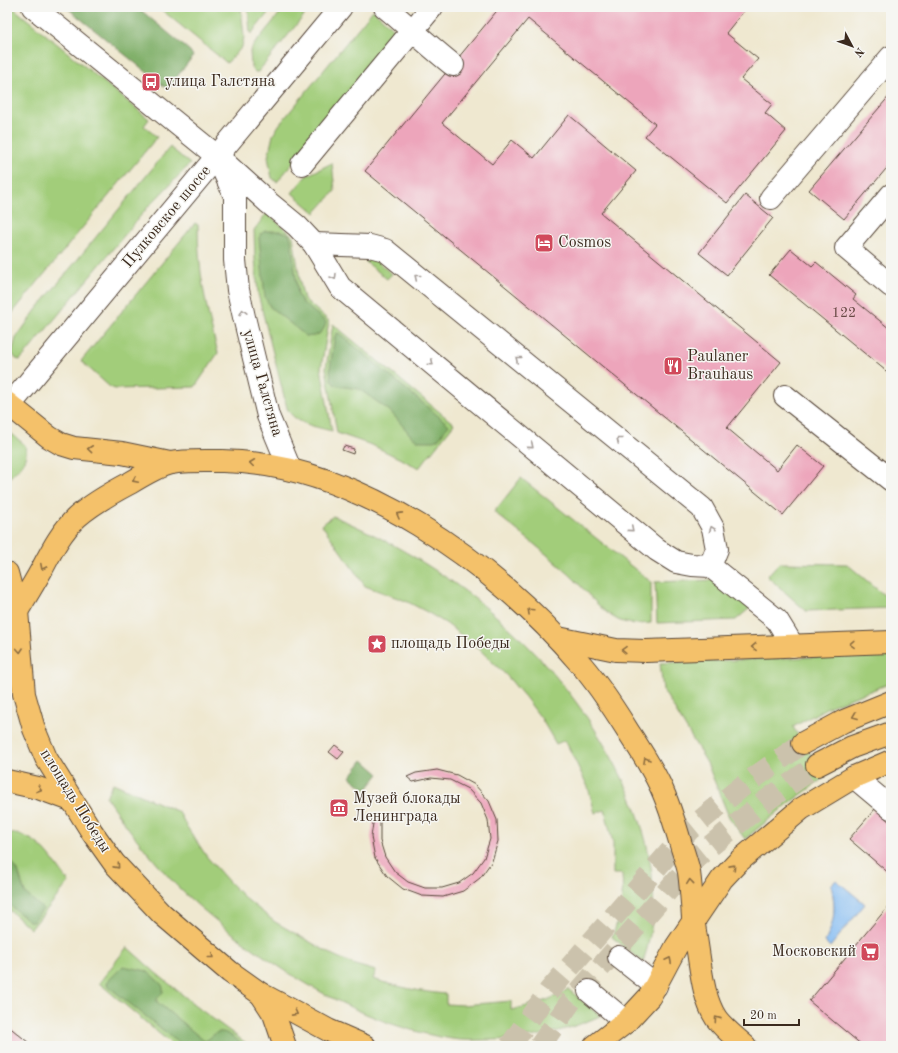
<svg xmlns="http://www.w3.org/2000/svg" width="898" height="1053" viewBox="0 0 898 1053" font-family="'Old Standard TT',serif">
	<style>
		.green { fill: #a2cd7a; stroke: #6e7c4c }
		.forest { fill: #81b06a; stroke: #5e6d44 }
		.water { fill: #83bbf3; stroke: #5f7288 }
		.building { fill: #eda5bb }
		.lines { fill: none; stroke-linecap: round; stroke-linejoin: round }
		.major-tunnel { stroke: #cbc2ac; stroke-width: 22; stroke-dasharray: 22 11; stroke-linecap: butt }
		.minor-casing { stroke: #564639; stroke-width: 24 }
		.major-casing { stroke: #564639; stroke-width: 24 }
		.minor { stroke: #fff; stroke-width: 22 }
		.major { stroke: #f4c16b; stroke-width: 22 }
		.oneway { stroke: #a79f9a }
		.oneway2 { stroke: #8e6e41 }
		.labels { text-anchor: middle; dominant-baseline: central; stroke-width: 3; stroke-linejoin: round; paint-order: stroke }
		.number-label { font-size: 14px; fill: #684945 }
		.poi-label { font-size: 16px; fill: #3b2a1e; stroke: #f6f6f2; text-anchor: start }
		.street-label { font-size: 16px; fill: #3b2a1e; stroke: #f6f6f2 }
	</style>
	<rect width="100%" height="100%" fill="#f6f6f2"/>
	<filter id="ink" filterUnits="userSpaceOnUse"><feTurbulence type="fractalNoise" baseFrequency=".025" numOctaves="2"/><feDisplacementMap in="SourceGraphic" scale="8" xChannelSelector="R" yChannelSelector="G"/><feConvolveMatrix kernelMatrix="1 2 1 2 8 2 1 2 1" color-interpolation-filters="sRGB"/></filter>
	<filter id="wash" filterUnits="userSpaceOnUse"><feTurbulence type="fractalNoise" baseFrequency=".012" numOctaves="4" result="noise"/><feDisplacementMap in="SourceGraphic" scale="16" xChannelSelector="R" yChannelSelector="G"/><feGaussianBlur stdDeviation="0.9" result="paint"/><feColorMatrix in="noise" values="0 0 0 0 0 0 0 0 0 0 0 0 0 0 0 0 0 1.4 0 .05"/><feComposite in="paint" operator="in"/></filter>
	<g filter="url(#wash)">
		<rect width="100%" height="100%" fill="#efe8d0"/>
		<g class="green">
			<path d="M7 7H12L149 119 144 126 157 137 10 316 7 326Z"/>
			<path d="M158 7H241L244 37 242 47 227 63Z"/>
			<path d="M248 7H273L252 33H250Z"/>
			<path d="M285 7H311L258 72H255L251 67 250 51 253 46Z"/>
			<path d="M373 10 400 35 277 182 272 178 268 157 273 135 279 125Z"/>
			<path d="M170 147 190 164 147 208 24 356 20 360 16 359 12 353 16 338 36 310Z"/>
			<path d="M332 163 335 191 315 213 292 193 306 176Z"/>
			<path d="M267 213 293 236 301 287 304 299 329 321 321 368 332 431C317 427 294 424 287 408L258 294 255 259 254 230Z"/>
			<path d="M195 223 198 225C198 271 206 308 218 353L195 387 115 389 110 387 81 361Z"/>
			<path d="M369 255 392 274 387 279 366 262V258Z"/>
			<path d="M333 324 454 424 419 468 374 446 337 433 326 368Z"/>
			<path d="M7 430 25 445C30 461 17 470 7 480Z"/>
			<path d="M521 478 651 582V623C640 624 629 625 618 620 600 611 584 588 569 574 545 552 519 532 494 512Z"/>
			<path d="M333 516C459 569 567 660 626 786 652 842 663 903 643 962L612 937C620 917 624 896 622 874H613V843L605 810 595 813 588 787 565 740 556 744 541 718 525 697 507 676 479 649 447 624 427 612 406 601 365 586 322 525Z"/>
			<path d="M779 563 847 564 891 601V608L806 611 767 576Z"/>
			<path d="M713 580 751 607 736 620 657 623 655 582Z"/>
			<path d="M891 654V683L828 707 793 727 825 777 784 807 745 839 729 817 707 763 663 690 660 663Z"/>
			<path d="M113 783 179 812 187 827 207 857 229 882 245 898 275 922 333 955 355 965 376 971 373 979C398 987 421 992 446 994V1004L463 1005 511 1001V1010C531 1005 551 1001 568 989L600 1016C562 1033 528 1040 486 1040 475 1040 463 1041 452 1039 373 1027 299 984 236 936 215 920 194 903 176 885 150 857 127 828 106 797Z"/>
			<path d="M7 833C40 834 51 859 69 882L31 929 7 908Z"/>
			<path d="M127 947 156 973 201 1010 250 1046H174L99 983Z"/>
		</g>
		<g class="forest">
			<path d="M66 7H137L190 51 193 56 169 87H165Z"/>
			<path d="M265 231H281L289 234 291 239 298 295 303 303 326 322C324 333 316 338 306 336L270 307 265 297 259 238 262 233Z"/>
			<path d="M337 333 340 334 449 425 438 439 434 441H420L413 438 390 411 359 389 338 386 334 384 331 379 330 368 335 336Z"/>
			<path d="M363 760 379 774 366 790 350 777Z"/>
			<path d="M7 855 18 871 25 893 43 909 33 922 29 921 7 903Z"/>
			<path d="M123 966 147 971 162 985 163 988V992L157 999V1002L202 1039 205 1041C210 1039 212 1035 216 1033 226 1028 237 1041 245 1046H183L109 987 107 985 108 981Z"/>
		</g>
		<path class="water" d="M836 880 865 904 830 947 825 942C835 921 836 908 831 885Z"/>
		<g id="blocks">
			<g class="building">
				<path d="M500 7H747L726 33 758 59 741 79 772 104 765 113 786 131 727 203 645 136 655 124 528 19 442 123 492 164 512 140 534 158 569 115 636 171 601 213 781 362 727 428 777 470 797 445 823 466 783 515 365 171Z"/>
				<path d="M891 94V163L844 219 809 190Z"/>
				<path d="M745 195 773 218 727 275 699 253Z"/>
				<path d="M791 249 812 266 816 262 856 295 853 299 890 329 891 328V375L769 275Z"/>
				<path d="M344 446 354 449 353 454 342 450Z"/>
				<path d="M335 745 344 752 338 759 329 752Z"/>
				<path d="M437 770 457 775 475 785 489 801 497 820 498 841 492 861 480 878 463 891 443 897 422 896 403 889 387 876 375 858 371 837 374 817 380 822V841L385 857 395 872 408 882 425 888H442L459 883 473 873 484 858 490 839 488 820 481 803 468 789 450 780 431 778 413 782 407 777 416 773Z"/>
				<path d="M875 809 891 823V875L849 839Z"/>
				<path d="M891 903V1046H863L809 1001Z"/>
				<path d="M7 1025 29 1043 26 1046H7Z"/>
			</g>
		</g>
	</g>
	<g filter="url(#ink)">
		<use href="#blocks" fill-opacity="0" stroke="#564639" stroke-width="1"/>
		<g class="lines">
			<g class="major-tunnel">
				<path d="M510 1046 549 991 689 830 744 785 803 743"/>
				<path d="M540 1046 571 1001 698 856 763 803 817 765"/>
			</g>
			<g class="minor-casing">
				<g id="minor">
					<path d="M33 7 218 157 269 203 297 226 314 244 340 287 657 550 676 562 692 565 710 566 777 620 793 646"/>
					<path d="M385 7C408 26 429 46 453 65"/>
					<path d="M220 163 235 196V260L238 290 244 317 268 416 290 469"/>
					<path d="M302 164 432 7"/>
					<path d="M891 195 846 248 891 286"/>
					<path d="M771 198 891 57"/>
					<path d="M314 244 370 246 385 250 659 473 702 508 713 528 717 549 710 566"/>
					<path d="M785 396 891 480"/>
					<path d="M10 405 341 7"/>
					<path d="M854 777 891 808"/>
					<path d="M619 957 656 986"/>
					<path d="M589 991 626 1022"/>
				</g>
			</g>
			<g class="major-casing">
				<g id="major">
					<path d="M7 403 49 437 61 444 74 448 122 453 170 463"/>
					<path d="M7 573 17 611 24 694 34 729 46 758 92 832 114 863 162 914 230 972 261 994 293 1011 328 1030 365 1046"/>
					<path d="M7 628C18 609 31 589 42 569 52 550 61 532 77 517 93 503 111 493 130 483 140 477 160 465 171 463 184 460 209 461 222 461 356 463 494 563 578 661 597 682 613 707 628 731 639 748 651 766 660 785 669 804 675 824 681 845 684 854 687 863 689 872 691 887 692 903 693 918 695 931 697 944 699 958 702 978 705 1001 716 1018 724 1029 735 1037 745 1046"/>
					<path d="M558 638 616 650 646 651 891 642"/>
					<path d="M803 743 844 721 891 702"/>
					<path d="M817 765 852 747 891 733"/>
					<path d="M7 781 38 788 71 800"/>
					<path d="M261 994 274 1014 285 1046"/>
					<path d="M595 1046 626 1022 650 996 676 947 722 879 738 862 801 809 854 777 891 761"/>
				</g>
			</g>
			<use href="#minor" class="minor"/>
			<use href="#major" class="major"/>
		</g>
		<defs><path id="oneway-chevron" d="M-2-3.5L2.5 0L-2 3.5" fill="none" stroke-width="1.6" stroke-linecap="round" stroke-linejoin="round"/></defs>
		<g class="oneway">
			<use href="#oneway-chevron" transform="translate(334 277) rotate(59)"/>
			<use href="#oneway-chevron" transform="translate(417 277) rotate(-141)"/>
			<use href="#oneway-chevron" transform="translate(243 312) rotate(-102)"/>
			<use href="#oneway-chevron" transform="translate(518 359) rotate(-141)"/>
			<use href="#oneway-chevron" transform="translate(431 363) rotate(40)"/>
			<use href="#oneway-chevron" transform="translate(619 440) rotate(-141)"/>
			<use href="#oneway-chevron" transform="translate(531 446) rotate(40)"/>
			<use href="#oneway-chevron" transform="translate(631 529) rotate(40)"/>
			<use href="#oneway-chevron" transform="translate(712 529) rotate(-109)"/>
		</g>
		<g class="oneway2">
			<use href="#oneway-chevron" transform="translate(90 449) rotate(-174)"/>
			<use href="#oneway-chevron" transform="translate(252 463) rotate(-173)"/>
			<use href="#oneway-chevron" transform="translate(135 480) rotate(153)"/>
			<use href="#oneway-chevron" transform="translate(399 515) rotate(-151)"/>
			<use href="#oneway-chevron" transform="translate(43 567) rotate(117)"/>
			<use href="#oneway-chevron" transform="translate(530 611) rotate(-137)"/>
			<use href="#oneway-chevron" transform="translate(852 644) rotate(178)"/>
			<use href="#oneway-chevron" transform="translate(754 647) rotate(178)"/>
			<use href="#oneway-chevron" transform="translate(20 650) rotate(86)"/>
			<use href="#oneway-chevron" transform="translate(624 650) rotate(-178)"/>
			<use href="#oneway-chevron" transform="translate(855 716) rotate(159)"/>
			<use href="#oneway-chevron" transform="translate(646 760) rotate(-119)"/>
			<use href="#oneway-chevron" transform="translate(39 789) rotate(18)"/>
			<use href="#oneway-chevron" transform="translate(117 866) rotate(48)"/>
			<use href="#oneway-chevron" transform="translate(733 867) rotate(-48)"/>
			<use href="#oneway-chevron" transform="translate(690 882) rotate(-96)"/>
			<use href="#oneway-chevron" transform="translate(211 956) rotate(39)"/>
			<use href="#oneway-chevron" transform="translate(669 960) rotate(-63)"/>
			<use href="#oneway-chevron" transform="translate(295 1013) rotate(28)"/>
			<use href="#oneway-chevron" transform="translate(717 1019) rotate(-125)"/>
		</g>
	</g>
	<defs>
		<g id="bus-square" transform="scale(1)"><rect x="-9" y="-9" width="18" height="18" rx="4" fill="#d1495b" stroke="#f6f6f2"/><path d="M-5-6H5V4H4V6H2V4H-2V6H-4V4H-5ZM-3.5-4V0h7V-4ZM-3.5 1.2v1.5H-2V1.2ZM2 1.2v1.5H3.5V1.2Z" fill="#fff"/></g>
		<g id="hotel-square" transform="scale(1)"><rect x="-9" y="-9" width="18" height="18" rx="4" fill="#d1495b" stroke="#f6f6f2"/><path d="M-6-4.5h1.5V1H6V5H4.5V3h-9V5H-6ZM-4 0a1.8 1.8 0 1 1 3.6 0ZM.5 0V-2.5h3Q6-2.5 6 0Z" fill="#fff"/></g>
		<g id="restaurant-square" transform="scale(1)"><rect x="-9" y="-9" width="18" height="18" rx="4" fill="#d1495b" stroke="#f6f6f2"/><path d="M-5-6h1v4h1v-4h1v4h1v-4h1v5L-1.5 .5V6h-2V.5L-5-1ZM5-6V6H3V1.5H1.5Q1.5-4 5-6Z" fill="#fff"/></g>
		<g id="sight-square" transform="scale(1)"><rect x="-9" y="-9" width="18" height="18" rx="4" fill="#d1495b" stroke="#f6f6f2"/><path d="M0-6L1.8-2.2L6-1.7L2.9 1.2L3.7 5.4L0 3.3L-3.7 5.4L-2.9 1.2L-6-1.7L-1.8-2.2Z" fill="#fff"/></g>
		<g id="museum-square" transform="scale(1)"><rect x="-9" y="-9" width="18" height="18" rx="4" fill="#d1495b" stroke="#f6f6f2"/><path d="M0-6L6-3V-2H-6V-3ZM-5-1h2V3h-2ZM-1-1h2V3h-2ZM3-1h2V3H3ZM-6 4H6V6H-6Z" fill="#fff"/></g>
		<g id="supermarket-square" transform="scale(1)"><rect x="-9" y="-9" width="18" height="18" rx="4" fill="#d1495b" stroke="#f6f6f2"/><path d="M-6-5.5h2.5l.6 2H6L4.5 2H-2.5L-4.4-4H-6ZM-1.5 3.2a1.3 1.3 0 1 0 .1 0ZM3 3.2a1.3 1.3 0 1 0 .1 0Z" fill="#fff"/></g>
	</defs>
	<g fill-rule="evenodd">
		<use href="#bus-square" x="151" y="82"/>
		<use href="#hotel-square" x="544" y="243"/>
		<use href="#restaurant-square" x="673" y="366"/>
		<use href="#sight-square" x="377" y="644"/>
		<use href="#museum-square" x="339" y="808"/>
		<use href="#supermarket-square" x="870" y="952"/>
	</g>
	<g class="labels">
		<g class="number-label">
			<text x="844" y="313">122</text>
		</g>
		<g class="poi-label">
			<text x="165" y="82">улица Галстяна</text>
			<text x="558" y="243">Cosmos</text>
			<text x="687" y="357">Paulaner<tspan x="687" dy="18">Brauhaus</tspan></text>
			<text x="391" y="644">площадь Победы</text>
			<text x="353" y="799">Музей блокады<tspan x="353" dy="18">Ленинграда</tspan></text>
			<text x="856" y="952" text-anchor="end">Московский</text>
		</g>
		<g class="street-label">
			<text transform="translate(167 217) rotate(-50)">Пулковское шоссе</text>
			<text transform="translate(262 383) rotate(74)">улица Галстяна</text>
			<text transform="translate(75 801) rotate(58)">площадь Победы</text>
		</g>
	</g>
	<rect width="898" height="1053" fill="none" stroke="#f6f6f2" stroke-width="24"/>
	<g transform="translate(852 46) rotate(131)" stroke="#f6f6f2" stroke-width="3" paint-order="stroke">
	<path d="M0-3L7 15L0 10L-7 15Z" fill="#3b2a1e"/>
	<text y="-6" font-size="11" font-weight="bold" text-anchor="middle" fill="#3b2a1e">N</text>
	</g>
	<path d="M744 1019v6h55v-6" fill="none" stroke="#3b2a1e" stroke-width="2"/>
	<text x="750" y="1019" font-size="12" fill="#3b2a1e" stroke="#f6f6f2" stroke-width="3" paint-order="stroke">20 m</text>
</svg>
